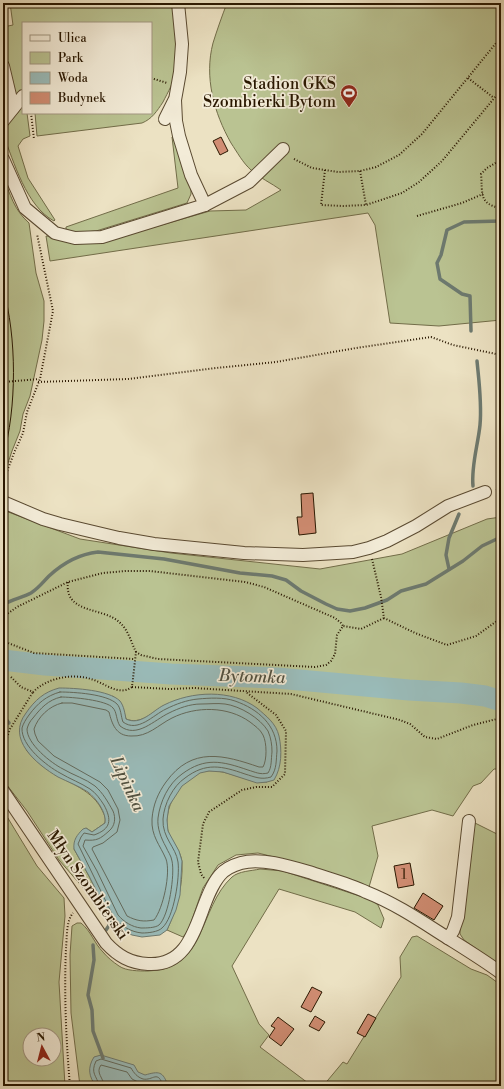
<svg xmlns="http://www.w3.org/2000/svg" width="504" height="1089" viewBox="0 0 504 1089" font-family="'Libre Bodoni',serif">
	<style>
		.green { fill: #bac392; stroke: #726d49; fill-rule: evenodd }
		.water { fill: #9abcba; stroke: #6d7a70 }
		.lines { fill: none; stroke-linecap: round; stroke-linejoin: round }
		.shore { stroke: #626a5d; stroke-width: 1 }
		.stream { stroke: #6d7a70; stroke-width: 3.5 }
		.river { stroke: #9abcba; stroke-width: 21 }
		.building { fill: #d18d73; stroke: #291700 }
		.minor-casing { stroke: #5a4a31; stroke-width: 14 }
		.path { stroke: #291700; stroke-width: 2; stroke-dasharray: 1 2; stroke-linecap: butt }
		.minor { stroke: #f3ecd8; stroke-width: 12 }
		.tram { stroke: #291700; stroke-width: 1 }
		.path-bridge { stroke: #291700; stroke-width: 2; stroke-dasharray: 1 2; stroke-linecap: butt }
		.labels { text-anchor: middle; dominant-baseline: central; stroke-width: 3.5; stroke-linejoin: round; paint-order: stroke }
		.number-label { font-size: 14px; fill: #53341d }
		.poi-label { font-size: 16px; fill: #291700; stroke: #f3ecd8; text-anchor: end }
		.street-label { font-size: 16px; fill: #291700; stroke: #f3ecd8 }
		.water-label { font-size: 17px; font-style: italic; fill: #515141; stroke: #f3ecd8 }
	</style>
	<rect width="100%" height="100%" fill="#ece2c3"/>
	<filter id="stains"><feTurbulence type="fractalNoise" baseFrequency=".005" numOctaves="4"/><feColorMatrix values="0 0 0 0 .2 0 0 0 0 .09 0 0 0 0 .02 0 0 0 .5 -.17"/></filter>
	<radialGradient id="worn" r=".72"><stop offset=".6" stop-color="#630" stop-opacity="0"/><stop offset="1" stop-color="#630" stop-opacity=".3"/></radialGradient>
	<g class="green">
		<path d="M10 3H174C176 25 179 49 176 71 174 82 168 92 163 102 157 111 152 119 142 123L37 136 35 113H151V23H23V91L15 100 3 51V27L13 25Z"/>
		<path d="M227 3H501V320L439 326 390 323 375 225 368 213 50 261 46 236 106 241 210 211 246 210 281 190C271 183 260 178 251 170 243 163 237 152 231 143 214 113 204 77 213 43 217 30 222 16 227 3Z"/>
		<path d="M23 101V113H27L30 136 23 139 18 146 28 178 55 220 54 221C26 206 14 162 3 134V128Z"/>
		<path d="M172 137H174L191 187V194L187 203 96 231 74 233 66 229V227L178 188Z"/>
		<path d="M3 176C10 194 14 210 29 223L36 273 44 301V321L42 340 30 396 23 414 20 431 12 451 3 478V397L4 371 3 340Z"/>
		<path d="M3 510 80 539 171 553 320 569 402 554 487 519 501 517V769H494L481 783 473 786 453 816 432 810 372 826 378 856 369 887 306 865 258 853 236 855 218 865 203 888 188 931 183 937 167 930C177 908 183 886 182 862 181 851 172 842 168 831 162 810 180 778 201 772 224 766 244 783 267 782L163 706C152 713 140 725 126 719L122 705 113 696 26 750C33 757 39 764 47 769 66 783 89 787 101 808 104 814 106 817 105 823L92 832 86 828 74 849 89 876 111 920 59 860 27 811 3 780Z"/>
		<path d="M3 810 37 866 64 898 65 916 59 982 65 1086H3ZM30 1035H54V1059H30Z"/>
		<path d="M475 823 501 836V966L464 940 460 934V927Z"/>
		<path d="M260 869 283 871 372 900 378 905 384 919 381 928 355 912 279 889 232 966 259 1024 269 1035 260 1047 312 1086H80L71 1013 70 955 72 926 77 923H81C91 931 94 943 103 952 107 957 113 962 119 966 126 971 139 971 148 971 207 970 198 908 232 877 239 871 251 871 260 869Z"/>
		<path d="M417 936 471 969 487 975 501 985V1086H323L343 1062 347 1064 401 977 400 957 412 937Z"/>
	</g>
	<g class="water">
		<path d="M59 688C75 688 109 690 120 701 124 706 125 714 126 719 141 726 152 711 164 705 192 691 231 689 257 708 266 716 276 723 279 736 282 750 282 767 274 780L267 782 257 783 223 772 209 771 200 773 182 786 169 806 167 820 168 831 179 851 182 861 180 895 176 910 167 930 160 935 142 937 132 935 117 928 111 920 89 876 74 849C73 840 77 835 83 829L86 828 92 832 105 823C107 813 96 798 88 792 79 786 68 782 58 777 36 764 6 739 26 713 35 700 44 692 59 688Z"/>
		<path d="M101 1055 134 1065 138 1072 145 1075C159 1071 163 1071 168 1086H96C89 1077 87 1068 94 1057Z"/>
	</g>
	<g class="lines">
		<g class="shore">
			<path d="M60 692C74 692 107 694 117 704 121 708 121 717 123 722 138 733 153 715 166 709 176 704 187 700 198 699 209 698 224 697 235 701 258 709 277 725 277 751 276 760 277 769 271 777 261 780 255 777 245 774 222 766 206 762 185 778 173 786 164 804 163 819 162 838 176 847 178 862 180 877 174 918 162 928 158 932 148 933 142 933 131 932 121 926 114 918L78 844 81 837 84 833 94 835C111 829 112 820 104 805 100 799 96 793 90 789 81 783 70 779 60 773 47 766 21 746 22 728 23 724 26 719 29 715 38 703 46 696 60 692Z"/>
			<path d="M61 697C71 697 107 700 113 708 117 712 116 720 120 726 137 739 154 720 169 713 179 708 190 704 201 704 209 704 217 703 225 704 240 706 260 718 268 731 271 738 272 745 272 752 271 759 272 767 268 773 260 775 255 772 248 770 222 761 205 757 182 774 168 784 160 802 158 818 157 828 161 838 166 847 168 852 171 855 172 861 175 874 169 916 159 925 155 928 146 928 141 928 132 927 124 922 118 915L97 871 83 846 85 840C97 841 100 839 109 831 115 826 116 818 113 811 108 802 103 793 95 786 86 779 73 775 63 769 51 763 27 744 27 729 28 725 30 721 33 718 41 708 48 700 61 697Z"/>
			<path d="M62 703H72L106 710 109 712C112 724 116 736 131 736 148 737 158 725 172 718 196 706 228 706 250 722 255 726 260 729 263 735 267 743 267 760 263 767H259C224 755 192 746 166 782 158 793 153 805 152 819 151 836 160 845 166 859 171 873 163 909 154 920 143 922 137 921 127 916L92 849 93 847 103 843 117 832 120 820 118 809 108 790 100 782 54 756 38 741 35 734 34 729C38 717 49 706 62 703Z"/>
			<path d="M99 1086C97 1075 90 1074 96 1061L101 1059 131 1068C134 1073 137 1077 143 1079 153 1081 158 1069 163 1086"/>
			<path d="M104 1086C104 1078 95 1073 101 1065L127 1072 132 1079 142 1084 155 1082 158 1086"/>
		</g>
		<g class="stream">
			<path d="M471 331 470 296 462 294 440 279 437 263 441 255 447 230 464 222 501 221"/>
			<path d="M473 486C471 466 478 445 480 425 482 403 479 382 477 361"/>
			<path d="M449 569 446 555 449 538 459 514"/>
			<path d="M3 605C12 599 22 598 31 593 39 588 43 582 49 576 63 563 80 554 98 552L164 559 240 573 272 576 286 580 301 591 326 604 337 609 350 611 365 608 387 600 401 591 426 584 463 561 482 546 501 537"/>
			<path d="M3 716 9 723"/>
			<path d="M106 930 112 921 113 917"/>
			<path d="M93 945 94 960 88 995 92 1010 93 1031 103 1058"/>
		</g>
		<path class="river" d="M3 660 45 665 171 674 277 678 409 690 461 693 485 696 501 701"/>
	</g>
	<g class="building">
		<path d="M221 137 228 151 220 155 213 141Z"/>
		<path d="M313 493 316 533 299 535 297 517H302L301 494Z"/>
		<path d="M410 863 414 885 398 888 394 866Z"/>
		<path d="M423 893 443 906 434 920 414 908Z"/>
		<path d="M312 987 322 992 311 1012 301 1007Z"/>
		<path d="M368 1014 376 1018 365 1037 357 1033Z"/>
		<path d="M315 1016 325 1022 319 1031 309 1026Z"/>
		<path d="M278 1017 294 1029 281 1046 269 1037 275 1028 271 1026Z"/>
	</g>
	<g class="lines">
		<g class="minor-casing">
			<g id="minor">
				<path d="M178 3 182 44 180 72 175 100 176 121 179 136 191 175 205 205"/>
				<path d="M3 66 13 108"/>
				<path d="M165 119 174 101"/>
				<path d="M3 121 23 96"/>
				<path d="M3 159 25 208 55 233 75 238 102 237 205 205 249 182 283 149"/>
				<path d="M3 502 43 519 60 524 119 538 154 544 244 553 303 555 353 552 369 548 387 541 416 526 448 506 485 492"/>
				<path d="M3 791 106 943C118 956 130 963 148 964 199 967 196 903 220 875 225 869 234 865 241 863 261 857 292 867 312 873 330 879 349 884 366 892 394 903 418 919 443 935 462 947 482 959 501 973"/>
				<path d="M448 938 453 931 458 917 469 821"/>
			</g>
		</g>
		<g class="path">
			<path d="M262 3 266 7 269 3"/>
			<path d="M151 78 167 83"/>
			<path d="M468 78 494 98"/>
			<path d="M31 113 34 139"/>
			<path d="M3 141 6 148"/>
			<path d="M294 159 312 168 338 172 360 171 376 167 399 155 422 134 501 37"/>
			<path d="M501 160 487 168 481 174C483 193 478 204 501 208"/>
			<path d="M325 170 321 205 343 206 366 205 402 193 419 182 442 161 501 90"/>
			<path d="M360 171 366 205"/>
			<path d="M417 216 462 203 483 194"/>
			<path d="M27 380 39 379"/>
			<path d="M38 382 128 379 216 368 276 362 356 348 431 337 453 345 501 355"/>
			<path d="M3 482 14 453 23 433 27 412 40 379 53 311 37 234"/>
			<path d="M496 490 501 489"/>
			<path d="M372 559 381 597 384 618 415 633 447 645 476 636 501 618"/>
			<path d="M68 582C64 614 103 607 119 622 128 629 131 642 136 652"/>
			<path d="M3 617 17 607 68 582 103 573 126 571H150L245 582 264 587 335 618 341 623 343 626"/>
			<path d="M3 640 8 643 34 653 134 659"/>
			<path d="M11 677 21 687 33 692C47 678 72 673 91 679 103 682 119 697 132 687L136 652 141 655 158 659 315 667 326 665 331 661 335 654 337 635 343 626 361 629 384 618"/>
			<path d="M132 687 169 689 194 688 291 694 400 720 410 724 425 737 437 739 473 725 501 718"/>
			<path d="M3 738 6 741"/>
			<path d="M3 749 10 729 33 692"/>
			<path d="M204 878 201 874 198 862 203 824 209 812 242 790 256 787H272L285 774 286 731 276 715 246 692"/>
			<path d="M70 1086C66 1040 64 994 66 948 67 938 66 921 73 913"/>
		</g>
		<use href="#minor" class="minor"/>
		<path class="tram" d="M3 288C17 337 17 408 3 457"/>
		<path class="path-bridge" d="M3 382 27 380"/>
	</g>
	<defs>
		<g id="stadium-pin" transform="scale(0.9)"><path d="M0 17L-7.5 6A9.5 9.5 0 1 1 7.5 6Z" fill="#8f2418" stroke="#f3ecd8"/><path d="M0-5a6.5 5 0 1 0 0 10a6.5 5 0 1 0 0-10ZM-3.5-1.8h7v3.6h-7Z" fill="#fff"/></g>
	</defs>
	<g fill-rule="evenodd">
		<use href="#stadium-pin" x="349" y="93"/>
	</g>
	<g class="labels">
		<g class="number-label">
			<text x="404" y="875">1</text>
		</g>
		<g class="poi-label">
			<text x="336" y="84">Stadion GKS<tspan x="336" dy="18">Szombierki Bytom</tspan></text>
		</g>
		<g class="street-label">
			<text transform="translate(88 885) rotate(55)">Młyn Szombierski</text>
		</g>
		<g class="water-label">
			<text transform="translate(252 677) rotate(2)">Bytomka</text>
			<text transform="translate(127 784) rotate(65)">Lipinka</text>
		</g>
	</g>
	<rect width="504" height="1089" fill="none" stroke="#ece2c3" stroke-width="16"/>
	<rect x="4" y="4" width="496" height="1081" fill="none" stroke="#291700" stroke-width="2"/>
	<rect x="8" y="8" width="488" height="1073" fill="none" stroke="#291700"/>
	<rect x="22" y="22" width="130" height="92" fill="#f3ecd8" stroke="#a29782"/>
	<rect x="30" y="35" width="20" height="6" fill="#f3ecd8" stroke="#a29782"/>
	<text x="58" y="42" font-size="12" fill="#291700">Ulica</text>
	<rect x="30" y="52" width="20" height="12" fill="#bac392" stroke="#a29782"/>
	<text x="58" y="62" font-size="12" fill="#291700">Park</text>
	<rect x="30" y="72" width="20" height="12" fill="#9abcba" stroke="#a29782"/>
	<text x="58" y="82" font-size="12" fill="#291700">Woda</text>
	<rect x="30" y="92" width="20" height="12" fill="#d18d73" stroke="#a29782"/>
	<text x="58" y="102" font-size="12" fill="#291700">Budynek</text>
	<g transform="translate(42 1047) rotate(353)"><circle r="19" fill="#f3ecd8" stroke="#a29782"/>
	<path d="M0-3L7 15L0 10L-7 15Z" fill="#8f2418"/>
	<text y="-6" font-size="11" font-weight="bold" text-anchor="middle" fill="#291700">N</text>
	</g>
	<rect width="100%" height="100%" filter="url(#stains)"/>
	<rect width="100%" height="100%" fill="url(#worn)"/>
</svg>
